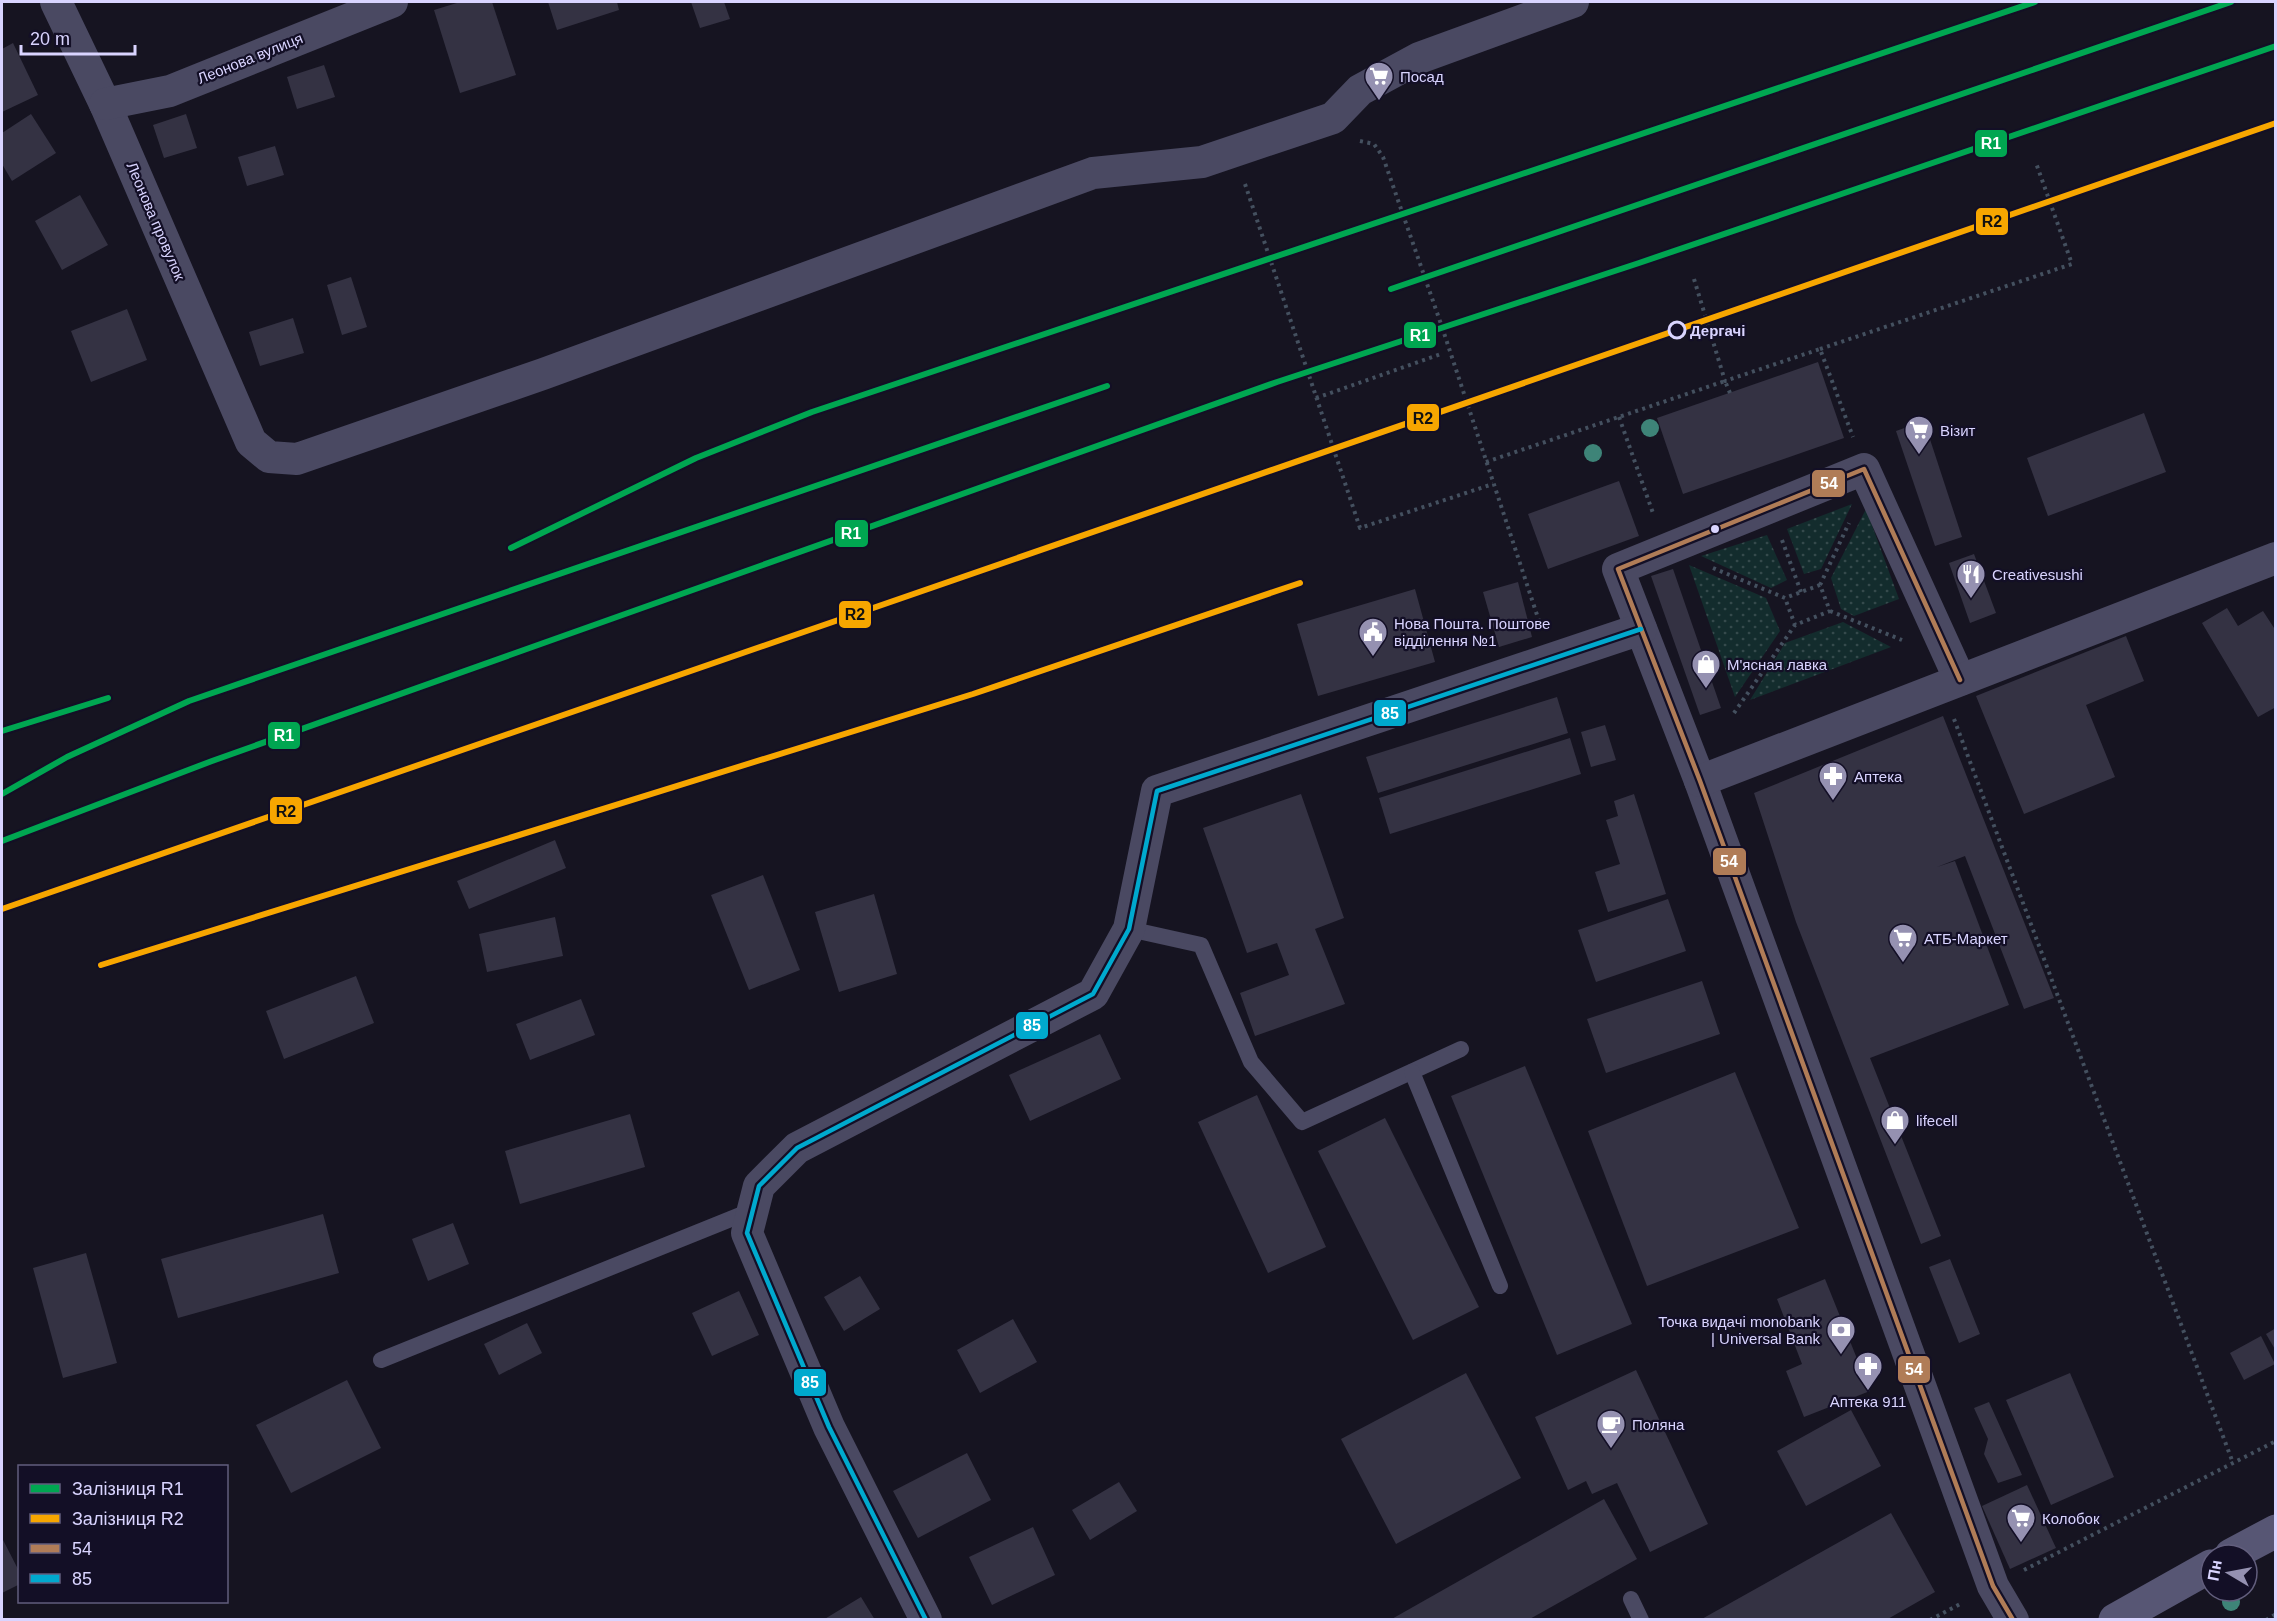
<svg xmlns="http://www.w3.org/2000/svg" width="2277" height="1621" viewBox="0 0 2277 1621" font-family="Helvetica,sans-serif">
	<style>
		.grass { fill: url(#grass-dots) }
		.building { fill: #343243 }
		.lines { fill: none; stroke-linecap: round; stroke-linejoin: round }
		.path { stroke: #44505f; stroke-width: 4; stroke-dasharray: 3 4.5; stroke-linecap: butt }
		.service { stroke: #4a4962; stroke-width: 16 }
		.minor { stroke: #4a4962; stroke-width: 32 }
		.secondary { stroke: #575674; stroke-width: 33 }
		.bus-1-casing { stroke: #130f26; stroke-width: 9 }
		.bus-2-casing { stroke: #130f26; stroke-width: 9 }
		.bus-1 { stroke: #b07c57; stroke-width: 4.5 }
		.bus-2 { stroke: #00a9ce; stroke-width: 4.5 }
		.rail-1-casing { stroke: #130f26; stroke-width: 10 }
		.rail-2-casing { stroke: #130f26; stroke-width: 10 }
		.rail-1 { stroke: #00a651; stroke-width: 6 }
		.rail-2 { stroke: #f7a600; stroke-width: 6 }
		.tree { fill: #3e8478 }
		.stop-dot { fill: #130f26; stroke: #d9d4ff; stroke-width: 3 }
		.bus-dot { fill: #d9d4ff; stroke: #130f26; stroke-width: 2 }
		.labels { text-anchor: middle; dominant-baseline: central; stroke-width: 4.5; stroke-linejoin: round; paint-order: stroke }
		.street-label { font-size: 15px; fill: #d9d4ff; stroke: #130f26 }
		.poi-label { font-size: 15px; fill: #d9d4ff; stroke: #130f26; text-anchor: start }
		.stop-label { font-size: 15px; font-weight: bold; fill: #d9d4ff; stroke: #130f26; text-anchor: start }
		.line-badge { stroke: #130f26; stroke-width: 2 }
		.badge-label { font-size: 16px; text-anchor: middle; font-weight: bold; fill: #fff }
		.pale-badge-label { font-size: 16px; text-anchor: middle; font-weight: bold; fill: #111 }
	</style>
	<defs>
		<pattern id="grass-dots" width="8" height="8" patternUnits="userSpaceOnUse" patternTransform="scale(1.5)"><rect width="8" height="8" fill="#132c2d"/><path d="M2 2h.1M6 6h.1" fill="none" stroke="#354a4c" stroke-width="1.8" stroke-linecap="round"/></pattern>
	</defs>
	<rect width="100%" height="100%" fill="#161421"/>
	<g class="grass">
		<path d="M1852 504 1821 569 1804 574 1787 529Z"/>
		<path d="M1866 509 1899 599 1854 616 1841 609 1831 578Z"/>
		<path d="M1767 535 1787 580 1771 588 1701 556Z"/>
		<path d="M1689 565 1766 598 1780 631 1735 697Z"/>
		<path d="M1843 622 1891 647 1750 700 1785 643Z"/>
	</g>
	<g class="building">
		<path d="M460 2H492L516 75 460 93 434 10Z"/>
		<path d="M548 2H617L619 10 557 30Z"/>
		<path d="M691 2H724L730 19 700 28Z"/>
		<path d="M13 43 38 95 2 112V49Z"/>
		<path d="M324 65 335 97 297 109 287 77Z"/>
		<path d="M31 114 56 153 12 181 2 164V133Z"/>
		<path d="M186 114 197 148 164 158 153 125Z"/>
		<path d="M275 146 284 175 247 186 238 157Z"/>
		<path d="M80 195 108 245 62 270 35 221Z"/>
		<path d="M351 277 367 327 342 335 327 285Z"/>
		<path d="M127 309 147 360 91 382 71 331Z"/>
		<path d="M293 318 304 353 260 366 249 332Z"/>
		<path d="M1818 362 1844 438 1683 494 1657 418Z"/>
		<path d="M2144 413 2166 472 2048 516 2027 458Z"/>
		<path d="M1924 421 1962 537 1935 546 1896 431Z"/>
		<path d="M1619 481 1639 536 1548 569 1528 514Z"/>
		<path d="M1974 554 1996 613 1970 623 1949 563Z"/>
		<path d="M1673 569 1721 708 1700 715 1651 576Z"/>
		<path d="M1518 582 1532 637 1499 647 1483 592Z"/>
		<path d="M1415 589 1435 662 1318 696 1297 624Z"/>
		<path d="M2227 608 2238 626 2263 611 2276 631V707L2258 717 2202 623Z"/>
		<path d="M2126 636 2144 681 2086 705 2115 777 2024 814 1976 696Z"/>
		<path d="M1557 697 1568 733 1378 793 1366 757Z"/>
		<path d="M1943 716 2054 998 2024 1009 1965 856 1937 867 1955 861 2009 1005 1870 1058 1941 1236 1921 1244 1796 922 1754 793Z"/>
		<path d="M1605 725 1616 760 1591 767 1581 732Z"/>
		<path d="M1570 738 1581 774 1390 834 1379 798Z"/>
		<path d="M1301 794 1344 918 1315 929 1345 1004 1255 1036 1240 993 1289 975 1277 943 1247 953 1203 828Z"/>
		<path d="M1634 794 1666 894 1608 912 1595 872 1620 864 1606 820 1618 816 1614 801Z"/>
		<path d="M555 840 566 868 469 909 457 881Z"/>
		<path d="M763 875 800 970 749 990 711 895Z"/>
		<path d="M874 894 897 974 839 992 815 912Z"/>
		<path d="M1668 899 1686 951 1596 982 1578 930Z"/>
		<path d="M555 917 563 956 487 972 479 934Z"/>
		<path d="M356 976 374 1023 284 1059 266 1011Z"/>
		<path d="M1702 981 1720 1034 1606 1073 1587 1019Z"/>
		<path d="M581 999 595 1035 530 1060 516 1024Z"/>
		<path d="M1100 1034 1121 1079 1030 1121 1009 1075Z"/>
		<path d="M1525 1066 1632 1324 1557 1355 1451 1096Z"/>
		<path d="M1735 1072 1799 1228 1647 1286 1588 1131Z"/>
		<path d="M1257 1095 1326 1247 1268 1273 1198 1122Z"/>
		<path d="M630 1114 645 1167 520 1204 505 1151Z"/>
		<path d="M1385 1118 1479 1307 1413 1340 1318 1151Z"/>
		<path d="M323 1214 339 1273 178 1318 161 1259Z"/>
		<path d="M453 1223 469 1264 428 1281 412 1239Z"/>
		<path d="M86 1253 117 1363 63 1378 33 1268Z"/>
		<path d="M1950 1259 1980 1334 1959 1343 1929 1267Z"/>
		<path d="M860 1276 880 1309 844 1331 824 1297Z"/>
		<path d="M1825 1279 1870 1391 1804 1417 1786 1371 1802 1364 1777 1299Z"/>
		<path d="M739 1291 759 1335 712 1356 692 1313Z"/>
		<path d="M1013 1319 1037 1362 980 1393 957 1350Z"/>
		<path d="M527 1323 542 1353 499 1375 484 1344Z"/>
		<path d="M2276 1328V1351L2266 1334Z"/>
		<path d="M2261 1336 2275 1364 2244 1380 2230 1353Z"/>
		<path d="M1636 1370 1708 1524 1650 1552 1617 1483 1592 1494 1586 1481 1568 1490 1535 1417Z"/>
		<path d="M1466 1373 1521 1478 1396 1544 1341 1439Z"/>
		<path d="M2070 1373 2114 1477 2051 1505 2006 1400Z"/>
		<path d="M347 1380 381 1448 291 1493 256 1425Z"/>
		<path d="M1989 1402 2022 1475 1998 1483 1984 1454 1988 1439 1974 1408Z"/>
		<path d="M1851 1410 1881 1466 1806 1506 1777 1451Z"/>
		<path d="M967 1453 991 1500 918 1538 893 1491Z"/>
		<path d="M1119 1482 1137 1511 1090 1540 1072 1510Z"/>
		<path d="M2027 1485 2056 1548 2010 1569 1982 1506Z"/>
		<path d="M1604 1499 1637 1559 1528 1620H1390Z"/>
		<path d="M1891 1513 1935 1592 1886 1620H1700Z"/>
		<path d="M1033 1527 1055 1575 992 1605 969 1557Z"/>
		<path d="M2 1538 20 1573V1584L2 1593Z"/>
		<path d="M861 1597 875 1620H823Z"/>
	</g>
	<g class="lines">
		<g class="path">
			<path d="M1360 141 1374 144 1383 157 1442 327 1541 627"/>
			<path d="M1245 184 1360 528 1493 484"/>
			<path d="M1694 279 1725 381 1820 349 1853 437"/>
			<path d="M1820 349 2072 264 2036 163"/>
			<path d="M1316 398 1441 354"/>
			<path d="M1619 417 1654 516"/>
			<path d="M1486 462 1725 381 1730 393"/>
			<path d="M1782 540 1801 592"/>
			<path d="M1713 568 1785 598 1820 585 1830 611 1795 625 1785 598"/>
			<path d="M1820 585 1849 523"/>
			<path d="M1830 611 1902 640"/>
			<path d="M1734 713 1795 625"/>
			<path d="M1954 719 2233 1463"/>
			<path d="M2024 1570 2276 1441"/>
			<path d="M1930 1620 1962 1603"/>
			<path d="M2266 1620 2276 1614"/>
		</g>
		<g class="service">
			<path d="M1129 929 1201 945 1251 1062 1302 1122 1461 1049"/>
			<path d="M1412 1072 1500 1286"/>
			<path d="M381 1360 753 1210"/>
			<path d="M1631 1599 1641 1620"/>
		</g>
		<g class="minor">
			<path d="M56 2 105 104 251 442 269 457 297 459 543 374 1093 173 1202 162 1333 118 1360 90 1419 58 1573 2"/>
			<path d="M105 104 170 91 392 2"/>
			<path d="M1960 680 1864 469 1618 569 1700 781 1993 1586 2013 1620"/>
			<path d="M1700 781 2276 558"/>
			<path d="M926 1620 829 1427 747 1233 759 1186 797 1148 1093 994 1129 929 1157 791 1641 629"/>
		</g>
		<g class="secondary">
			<path d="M2231 1555 2276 1531"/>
			<path d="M2115 1620 2211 1566"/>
		</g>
		<g class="bus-1-casing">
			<path id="bus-1" d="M1960 680 1864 469 1618 569 1700 781 1993 1586 2013 1620"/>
		</g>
		<g class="bus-2-casing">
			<path id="bus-2" d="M926 1620 829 1427 747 1233 759 1186 797 1148 1093 994 1129 929 1157 791 1641 629"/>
		</g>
		<use href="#bus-1" class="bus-1"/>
		<use href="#bus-2" class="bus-2"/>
		<g class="rail-1-casing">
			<g id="rail-1">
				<path d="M1391 289 2231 2"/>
				<path d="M511 548 696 458 812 412 2035 2"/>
				<path d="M2 731 108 698"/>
				<path d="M2 794 67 757 189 701 1107 386"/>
				<path d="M2 841 212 761 1277 382 1639 263 2276 46"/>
			</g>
		</g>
		<g class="rail-2-casing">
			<g id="rail-2">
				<path d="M2 909 2276 123"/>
				<path d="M101 965 973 694 1300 583"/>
			</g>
		</g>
		<use href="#rail-1" class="rail-1"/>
		<use href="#rail-2" class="rail-2"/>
	</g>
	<g class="tree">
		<circle cx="1650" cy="428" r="9"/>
		<circle cx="1593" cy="453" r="9"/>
		<circle cx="2231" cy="1602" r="9"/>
	</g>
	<defs>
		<g id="supermarket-pin" transform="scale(1.5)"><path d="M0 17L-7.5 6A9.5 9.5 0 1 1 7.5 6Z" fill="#9591b1" stroke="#130f26"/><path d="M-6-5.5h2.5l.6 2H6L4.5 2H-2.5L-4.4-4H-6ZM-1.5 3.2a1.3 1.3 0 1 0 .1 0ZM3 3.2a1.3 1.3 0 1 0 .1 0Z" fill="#fff"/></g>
		<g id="restaurant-pin" transform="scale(1.5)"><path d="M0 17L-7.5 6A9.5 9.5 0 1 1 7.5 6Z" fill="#9591b1" stroke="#130f26"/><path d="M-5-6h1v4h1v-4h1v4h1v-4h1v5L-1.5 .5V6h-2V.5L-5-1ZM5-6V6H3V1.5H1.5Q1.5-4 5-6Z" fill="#fff"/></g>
		<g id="civic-pin" transform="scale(1.5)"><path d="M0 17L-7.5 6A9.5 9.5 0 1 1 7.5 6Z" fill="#9591b1" stroke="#130f26"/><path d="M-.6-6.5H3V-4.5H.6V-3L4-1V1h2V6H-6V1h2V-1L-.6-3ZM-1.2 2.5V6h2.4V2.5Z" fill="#fff"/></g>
		<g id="shop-pin" transform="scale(1.5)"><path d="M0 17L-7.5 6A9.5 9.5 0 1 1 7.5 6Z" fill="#9591b1" stroke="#130f26"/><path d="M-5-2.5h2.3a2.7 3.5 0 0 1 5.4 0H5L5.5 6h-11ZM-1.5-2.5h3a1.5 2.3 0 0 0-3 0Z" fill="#fff"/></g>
		<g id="pharmacy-pin" transform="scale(1.5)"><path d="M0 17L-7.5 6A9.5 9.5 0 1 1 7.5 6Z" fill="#9591b1" stroke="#130f26"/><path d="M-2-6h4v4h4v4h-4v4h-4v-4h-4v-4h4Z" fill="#fff"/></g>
		<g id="bank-pin" transform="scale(1.5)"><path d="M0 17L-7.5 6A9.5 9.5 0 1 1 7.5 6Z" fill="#9591b1" stroke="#130f26"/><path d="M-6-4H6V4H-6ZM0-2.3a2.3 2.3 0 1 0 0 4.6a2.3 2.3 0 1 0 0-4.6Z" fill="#fff"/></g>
		<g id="cafe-pin" transform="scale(1.5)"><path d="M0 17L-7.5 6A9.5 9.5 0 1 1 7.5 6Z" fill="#9591b1" stroke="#130f26"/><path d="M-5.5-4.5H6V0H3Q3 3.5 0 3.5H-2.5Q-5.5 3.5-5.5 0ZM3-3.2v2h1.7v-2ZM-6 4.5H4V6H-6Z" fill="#fff"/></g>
	</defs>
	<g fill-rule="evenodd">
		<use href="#supermarket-pin" x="1379" y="76"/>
		<use href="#supermarket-pin" x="1919" y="430"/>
		<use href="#restaurant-pin" x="1971" y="574"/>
		<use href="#civic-pin" x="1373" y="632"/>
		<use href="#shop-pin" x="1706" y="664"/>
		<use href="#pharmacy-pin" x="1833" y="776"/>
		<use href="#supermarket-pin" x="1903" y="938"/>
		<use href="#shop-pin" x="1895" y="1120"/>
		<use href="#bank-pin" x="1841" y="1330"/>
		<use href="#pharmacy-pin" x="1868" y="1366"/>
		<use href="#cafe-pin" x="1611" y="1424"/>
		<use href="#supermarket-pin" x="2021" y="1518"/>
	</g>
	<circle class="stop-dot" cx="1677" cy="330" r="8"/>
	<circle class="bus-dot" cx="1715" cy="529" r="5"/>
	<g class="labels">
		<g class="street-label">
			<text transform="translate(250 58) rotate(-22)">Леонова вулиця</text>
			<text transform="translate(156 221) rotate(67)">Леонова провулок</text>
		</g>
		<g class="poi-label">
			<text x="1400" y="76">Посад</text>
			<text x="1940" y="430">Візит</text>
			<text x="1992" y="574">Creativesushi</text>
			<text x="1394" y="623">Нова Пошта. Поштове<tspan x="1394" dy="17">відділення №1</tspan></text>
			<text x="1727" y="664">М'ясная лавка</text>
			<text x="1854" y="776">Аптека</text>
			<text x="1924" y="938">АТБ-Маркет</text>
			<text x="1916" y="1120">lifecell</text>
			<text x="1820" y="1321" text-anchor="end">Точка видачі monobank<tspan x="1820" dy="17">| Universal Bank</tspan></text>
			<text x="1868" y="1401" text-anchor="middle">Аптека 911</text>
			<text x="1632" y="1424">Поляна</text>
			<text x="2042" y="1518">Колобок</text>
		</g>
		<g class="stop-label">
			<text x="1690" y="330">Дергачі</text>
		</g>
	</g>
	<g class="line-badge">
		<rect x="1974" y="129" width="34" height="29" rx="6" fill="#00a651"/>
		<rect x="1975" y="207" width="34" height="29" rx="6" fill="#f7a600"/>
		<rect x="1403" y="321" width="34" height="28" rx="6" fill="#00a651"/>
		<rect x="1406" y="403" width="34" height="29" rx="6" fill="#f7a600"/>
		<rect x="1811" y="469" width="35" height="29" rx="6" fill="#b07c57"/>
		<rect x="834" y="519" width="35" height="29" rx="6" fill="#00a651"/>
		<rect x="838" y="600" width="34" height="29" rx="6" fill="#f7a600"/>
		<rect x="1373" y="699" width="34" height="28" rx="6" fill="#00a9ce"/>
		<rect x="267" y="721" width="34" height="29" rx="6" fill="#00a651"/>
		<rect x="269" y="796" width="34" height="29" rx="6" fill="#f7a600"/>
		<rect x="1712" y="847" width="35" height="29" rx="6" fill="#b07c57"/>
		<rect x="1015" y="1011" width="34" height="29" rx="6" fill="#00a9ce"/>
		<rect x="1897" y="1355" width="34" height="29" rx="6" fill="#b07c57"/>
		<rect x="793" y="1368" width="34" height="29" rx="6" fill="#00a9ce"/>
	</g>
	<g class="badge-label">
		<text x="1991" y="149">R1</text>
		<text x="1420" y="341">R1</text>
		<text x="1829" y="489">54</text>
		<text x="851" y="539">R1</text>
		<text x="1390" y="719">85</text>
		<text x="284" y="741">R1</text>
		<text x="1729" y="867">54</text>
		<text x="1032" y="1031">85</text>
		<text x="1914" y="1375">54</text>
		<text x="810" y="1388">85</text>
	</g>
	<g class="pale-badge-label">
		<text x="1992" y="227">R2</text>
		<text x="1423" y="424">R2</text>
		<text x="855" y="620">R2</text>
		<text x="286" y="817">R2</text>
	</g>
	<rect width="2277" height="1621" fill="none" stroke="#d9d4ff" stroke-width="6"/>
	<rect x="18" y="1465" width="210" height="138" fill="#130f26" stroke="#625e7d" stroke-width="1.5"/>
	<rect x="30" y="1484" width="30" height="9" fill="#00a651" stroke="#625e7d" stroke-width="1.5"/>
	<text x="72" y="1495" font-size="18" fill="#d9d4ff">Залізниця R1</text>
	<rect x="30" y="1514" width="30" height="9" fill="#f7a600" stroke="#625e7d" stroke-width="1.5"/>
	<text x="72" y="1525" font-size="18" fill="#d9d4ff">Залізниця R2</text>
	<rect x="30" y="1544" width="30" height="9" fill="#b07c57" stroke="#625e7d" stroke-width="1.5"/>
	<text x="72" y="1555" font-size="18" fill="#d9d4ff">54</text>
	<rect x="30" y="1574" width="30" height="9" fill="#00a9ce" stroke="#625e7d" stroke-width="1.5"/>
	<text x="72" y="1585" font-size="18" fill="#d9d4ff">85</text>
	<g transform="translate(2229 1573) rotate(280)"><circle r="28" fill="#130f26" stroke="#625e7d" stroke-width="1.5"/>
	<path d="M0-4.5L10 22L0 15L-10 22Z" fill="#9591b1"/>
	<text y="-9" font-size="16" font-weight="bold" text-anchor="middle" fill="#d9d4ff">Пн</text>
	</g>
	<path d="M21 45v9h114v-9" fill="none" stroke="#d9d4ff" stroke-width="3"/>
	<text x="30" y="45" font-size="18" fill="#d9d4ff" stroke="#130f26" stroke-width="4.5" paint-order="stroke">20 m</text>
</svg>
